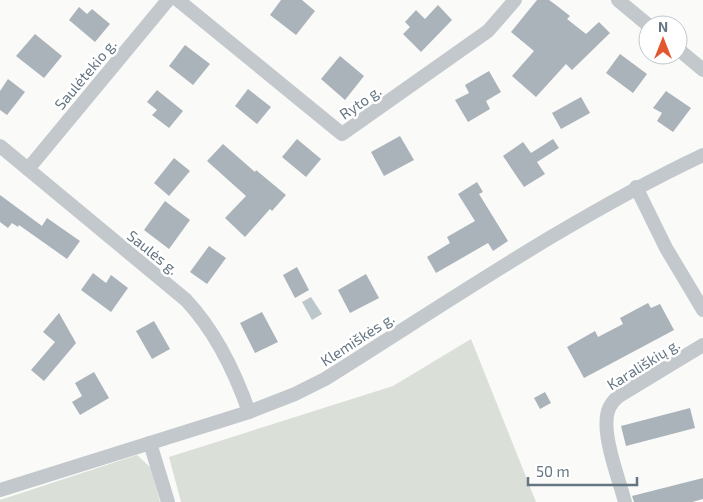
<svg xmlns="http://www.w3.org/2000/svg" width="703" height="502" viewBox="0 0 703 502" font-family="'Exo 2',sans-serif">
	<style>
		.green { fill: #dadfd7 }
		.water { fill: #bbc7cb }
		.building { fill: #aab3b9 }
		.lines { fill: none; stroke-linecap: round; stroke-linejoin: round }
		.minor { stroke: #c3c8cc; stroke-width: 14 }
		.labels { text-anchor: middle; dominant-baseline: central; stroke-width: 5; stroke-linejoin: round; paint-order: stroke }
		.street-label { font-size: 15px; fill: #657683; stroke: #fff }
	</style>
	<rect width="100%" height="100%" fill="#fafaf8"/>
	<g class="green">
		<path d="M471 339 536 502H181L169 457 393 386Z"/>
		<path d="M137 455 151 468 160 502H0V500Z"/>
	</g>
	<path class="water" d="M311 297 322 314 312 320 302 302Z"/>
	<g class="building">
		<path d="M281 0H302L315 11 296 35 270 15Z"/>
		<path d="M537 0H549L556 5 570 16 567 19 586 34 599 22 610 33 572 70 566 64 536 97 512 76 534 51 511 32Z"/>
		<path d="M438 5 452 20 421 52 403 34 410 27 405 22 416 10 425 19Z"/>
		<path d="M79 7 87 14 92 9 110 24 95 42 69 20Z"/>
		<path d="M35 34 62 56 44 78 16 56Z"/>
		<path d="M185 45 210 64 193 85 169 66Z"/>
		<path d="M620 54 647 74 633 93 606 73Z"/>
		<path d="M340 56 364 76 345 100 321 79Z"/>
		<path d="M489 71 501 92 486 101 490 109 468 122 455 100 469 93 465 85Z"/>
		<path d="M8 79 25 92 7 115 0 110V91Z"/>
		<path d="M248 89 271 107 257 124 235 106Z"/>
		<path d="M157 90 183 111 169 128 152 115 157 110 147 102Z"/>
		<path d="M666 91 691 108 673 132 657 121 662 113 653 108Z"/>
		<path d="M581 97 590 113 561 129 552 113Z"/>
		<path d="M400 136 414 160 384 176 371 152Z"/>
		<path d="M297 139 321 159 306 177 282 157Z"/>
		<path d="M553 139 559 148 537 162 545 174 524 187 503 156 523 142 531 153Z"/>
		<path d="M223 144 255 172 256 170 286 195 272 211 270 209 245 237 225 218 246 196 207 161Z"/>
		<path d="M174 158 190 171 169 196 154 183Z"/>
		<path d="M477 182 483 192 479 194 508 241 493 251 488 243 436 273 427 257 450 243 447 237 475 221 458 194Z"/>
		<path d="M0 195 42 226 47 218 80 241 67 259 19 225 18 227 12 223 8 228 0 222Z"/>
		<path d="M165 201 190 220 169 249 144 230Z"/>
		<path d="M209 246 226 258 207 284 190 272Z"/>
		<path d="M297 267 309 290 295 298 283 275Z"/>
		<path d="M93 273 106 283 111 275 128 288 111 312 81 290Z"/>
		<path d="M366 274 379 298 350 313 338 290Z"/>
		<path d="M648 303 651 308 660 304 674 330 584 378 567 347 595 331 598 337 623 324 620 318Z"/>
		<path d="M262 312 278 342 255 353 240 323Z"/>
		<path d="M59 313 76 343 44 381 31 370 55 342 43 332Z"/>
		<path d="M154 321 170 349 152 359 136 331Z"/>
		<path d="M94 372 109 398 80 415 72 402 82 396 75 383Z"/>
		<path d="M545 392 551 403 540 409 534 398Z"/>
		<path d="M690 408 695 428 626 446 621 426Z"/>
		<path d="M703 478V499L692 502H634L632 496Z"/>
	</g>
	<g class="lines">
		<g class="minor">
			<path d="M178 0 342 134 488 31 515 0"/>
			<path d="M618 0 648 25"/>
			<path d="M678 49 703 70"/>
			<path d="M0 146 186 300C215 331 235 372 249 412"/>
			<path d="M28 169 168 0"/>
			<path d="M636 187 666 248 703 310"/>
			<path d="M150 443 168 502"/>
			<path d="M0 490 249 412 295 394 325 379C450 301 570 218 703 155"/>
			<path d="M625 502C619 479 601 434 608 411 610 405 614 400 619 396L703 345"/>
		</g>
	</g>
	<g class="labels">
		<g class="street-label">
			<text transform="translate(85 74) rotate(-50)">Saulėtekio g.</text>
			<text transform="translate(360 102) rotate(-35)">Ryto g.</text>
			<text transform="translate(153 252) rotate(39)">Saulės g.</text>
			<text transform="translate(357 339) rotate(-33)">Klemiškės g.</text>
			<text transform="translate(643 364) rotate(-32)">Karališkių g.</text>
		</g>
	</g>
	<g transform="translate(663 40)"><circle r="24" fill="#ffffff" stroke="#c1c8cd"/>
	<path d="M0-4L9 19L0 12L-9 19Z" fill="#e4572e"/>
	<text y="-8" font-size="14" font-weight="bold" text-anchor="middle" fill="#657683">N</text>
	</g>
	<path d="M528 477v8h109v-8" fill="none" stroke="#657683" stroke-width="2.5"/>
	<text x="536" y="477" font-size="15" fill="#657683" stroke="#ffffff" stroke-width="4" paint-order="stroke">50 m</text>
</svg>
